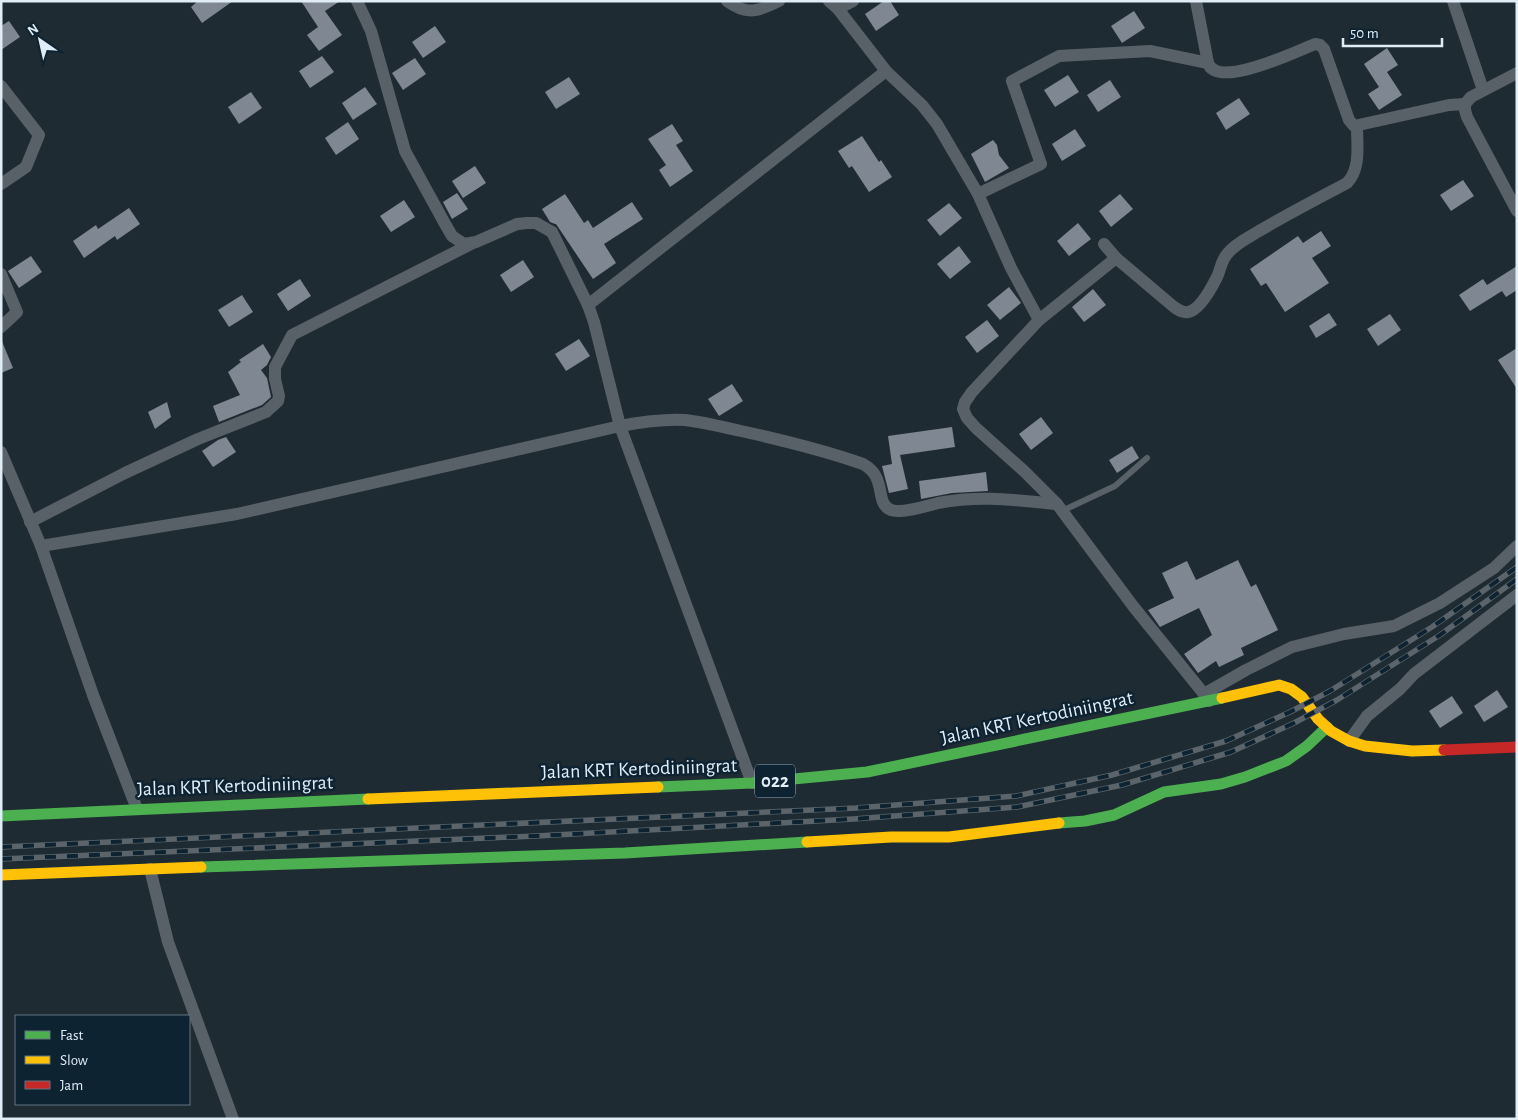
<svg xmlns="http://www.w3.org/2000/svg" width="1518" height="1120" viewBox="0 0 1518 1120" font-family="'Alegreya Sans',sans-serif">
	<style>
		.building { fill: #7e8792 }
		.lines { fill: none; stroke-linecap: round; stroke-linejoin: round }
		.lane { stroke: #596168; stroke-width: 6 }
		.street { stroke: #596168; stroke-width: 12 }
		.fast { stroke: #4caf50; stroke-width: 11 }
		.slow { stroke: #ffc107; stroke-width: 11 }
		.jam { stroke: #c62828; stroke-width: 11 }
		.rail-casing { stroke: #5b646a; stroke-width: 5.5 }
		.rail { stroke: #0e2331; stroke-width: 4; stroke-dasharray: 11; stroke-linecap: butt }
		.labels { text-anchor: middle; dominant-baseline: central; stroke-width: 5; stroke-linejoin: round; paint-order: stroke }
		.shield { fill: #0e2331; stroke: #a1b0bc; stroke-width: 1 }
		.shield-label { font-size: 19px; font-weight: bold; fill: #e0edf7 }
		.street-label { font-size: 20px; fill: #e0edf7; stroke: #0e2331 }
	</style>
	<rect width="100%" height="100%" fill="#1f2b33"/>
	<g class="building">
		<path d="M198 1H233L202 23 191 7Z"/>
		<path d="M301 1H340L325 11 342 35 319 51 307 35 318 27Z"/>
		<path d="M884 1H890L899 15 876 31 865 14Z"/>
		<path d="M1134 11 1145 28 1122 43 1111 26Z"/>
		<path d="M9 21 20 37 1 50V26Z"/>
		<path d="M435 26 446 42 423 58 412 42Z"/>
		<path d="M1387 48 1398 65 1387 72 1402 95 1379 110 1368 94 1379 87 1364 64Z"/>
		<path d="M322 56 334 72 310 88 299 71Z"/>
		<path d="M415 58 426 74 403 90 392 73Z"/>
		<path d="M1068 75 1079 92 1055 107 1044 90Z"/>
		<path d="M569 77 580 94 556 109 545 92Z"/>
		<path d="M1110 80 1121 97 1098 112 1087 95Z"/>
		<path d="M365 87 377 104 353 120 342 103Z"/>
		<path d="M251 92 262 108 239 124 228 107Z"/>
		<path d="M1239 98 1250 114 1226 130 1216 113Z"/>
		<path d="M348 122 359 139 336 155 325 138Z"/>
		<path d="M672 124 683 141 676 145 693 171 670 187 659 170 666 165 648 139Z"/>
		<path d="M1075 129 1086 146 1062 161 1052 144Z"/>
		<path d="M862 136 879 162 881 160 892 177 869 192 852 166 849 168 838 151Z"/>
		<path d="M993 140 997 145 999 155 1009 168 985 182 971 154Z"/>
		<path d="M475 166 486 183 463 198 452 181Z"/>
		<path d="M1463 180 1474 196 1451 211 1440 195Z"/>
		<path d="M457 193 468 209 452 219 443 202Z"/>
		<path d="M565 194 584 223 588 220 593 228 632 202 643 219 604 244 616 263 593 279 556 224H555L550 222 542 209Z"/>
		<path d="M1120 194 1133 209 1111 227 1099 211Z"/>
		<path d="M404 200 415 217 391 232 380 216Z"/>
		<path d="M949 203 962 218 940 236 927 220Z"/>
		<path d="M129 208 140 224 117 240 115 236 84 258 73 241 96 225 98 229Z"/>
		<path d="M1078 223 1091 239 1069 256 1057 241Z"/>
		<path d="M1321 231 1331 246 1312 258 1329 283 1285 312 1266 283 1261 286 1250 269 1298 236 1303 243Z"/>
		<path d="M959 246 971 262 950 279 937 264Z"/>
		<path d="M31 256 42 272 19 288 8 271Z"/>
		<path d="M523 260 534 277 511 292 500 275Z"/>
		<path d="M1517 266V290L1506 297 1502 291 1470 311 1459 295 1483 279 1487 285Z"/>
		<path d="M300 279 311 296 288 311 277 294Z"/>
		<path d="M1009 287 1021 303 1000 320 987 305Z"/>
		<path d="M1093 289 1106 305 1084 322 1072 307Z"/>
		<path d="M242 295 253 312 229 327 218 310Z"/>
		<path d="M1329 313 1337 325 1316 338 1309 326Z"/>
		<path d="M1390 314 1401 330 1378 346 1367 329Z"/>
		<path d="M987 320 999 336 977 353 965 337Z"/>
		<path d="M1 339 13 368 1 373Z"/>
		<path d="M579 339 590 356 566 371 555 354Z"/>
		<path d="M263 344 271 357 267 365 261 370 267 378 271 397 262 405 219 422 213 406 240 395 228 372 241 362 239 360Z"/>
		<path d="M1517 348V389L1498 360Z"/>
		<path d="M732 384 743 401 719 416 708 399Z"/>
		<path d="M167 402 171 417 155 429 148 412Z"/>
		<path d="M1041 417 1053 433 1031 450 1019 434Z"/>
		<path d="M952 427 955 447 900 455 908 489 889 493 882 466 892 464 888 436Z"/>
		<path d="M226 437 236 452 213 467 202 451 218 440Z"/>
		<path d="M1132 446 1139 458 1117 473 1109 460Z"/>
		<path d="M986 472 988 491 952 493 921 499 919 481Z"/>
		<path d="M1238 560 1251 587 1256 584 1278 630 1241 648 1244 655 1219 667 1216 661 1198 673 1184 654 1212 635 1199 608 1160 627 1148 610 1174 598 1162 573 1187 561 1196 580Z"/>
		<path d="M1497 690 1508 707 1484 722 1474 706Z"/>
		<path d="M1452 696 1463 713 1440 728 1429 711Z"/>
	</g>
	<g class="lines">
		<path class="lane" d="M1062 511 1115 486 1147 458"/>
		<g class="street">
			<path d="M357 1 371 31 405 151 444 222 452 236 464 244 476 242 517 224 527 223H536L552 232 588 305 594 322 620 426 752 783"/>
			<path d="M727 1C747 16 759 11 779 1"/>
			<path d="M829 1 838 9 886 71 922 105 937 124 978 194 1011 268 1039 320"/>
			<path d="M1196 1 1208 63"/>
			<path d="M1453 1 1483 90"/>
			<path d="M838 9 853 1"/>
			<path d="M1517 73 1471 97 1465 104V110L1467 117 1517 211"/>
			<path d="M1 86 39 135 26 167 1 184"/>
			<path d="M978 194 1041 164 1012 81 1059 56 1150 51 1208 63C1217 90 1297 51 1315 44L1320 45 1324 49 1349 120 1354 126 1449 105 1465 104"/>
			<path d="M1104 244 1116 258"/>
			<path d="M1 274 17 312 1 327"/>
			<path d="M588 305 886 71"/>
			<path d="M1 452 41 546 93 695 137 809"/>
			<path d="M30 522 125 473 198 439 266 412 278 401 279 396 275 379V367L292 335 473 243"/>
			<path d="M41 546 237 514 620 426C641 422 663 419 685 420 703 422 723 427 741 431 782 440 823 450 863 464 887 477 875 501 889 509 899 515 926 506 938 503 981 495 1014 500 1057 504"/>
			<path d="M1204 694 1246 670 1292 647 1344 634 1394 626 1440 603 1494 568 1517 546"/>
			<path d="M1209 701 1204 694 1133 606 1057 504 1025 472 976 428 967 418 963 409 965 402 972 392 1039 320 1116 258 1174 307C1179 310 1182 313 1188 312 1200 310 1212 287 1217 277 1221 269 1221 260 1228 253 1236 243 1248 238 1259 231 1288 214 1317 199 1347 183 1361 169 1357 145 1357 126"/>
			<path d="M1349 741 1367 716 1400 689 1414 674 1517 595"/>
			<path d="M150 869 168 942 233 1119"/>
		</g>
		<g class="fast">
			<path d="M658 787 752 783 867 772 1222 698"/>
			<path d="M1 816 368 799"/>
			<path d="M1059 823 1085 821 1114 815 1164 792 1221 784 1245 777 1286 761 1307 746 1327 727"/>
			<path d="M201 867 625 853 807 842"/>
		</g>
		<g class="slow">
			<path d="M1222 698 1279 685 1291 689 1302 697 1318 719 1331 731 1349 741 1365 746 1412 751 1444 750"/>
			<path d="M368 799 658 787"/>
			<path d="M807 842 891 837H949L1059 823"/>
			<path d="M1 875 201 867"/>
		</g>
		<path class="jam" d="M1444 750 1517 747"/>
		<g class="rail-casing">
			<g id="rail">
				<path d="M1 847 856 808 1016 796 1112 775 1226 741 1290 712 1330 691 1432 627 1517 567"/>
				<path d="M1 859 536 836 853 819 1017 807 1122 785 1231 752 1294 723 1337 700 1440 635 1517 579"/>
			</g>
		</g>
		<use href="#rail" class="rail"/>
	</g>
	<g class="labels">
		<rect class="shield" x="755" y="764.5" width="40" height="33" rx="4"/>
		<g class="shield-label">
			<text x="775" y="781">022</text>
		</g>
		<g class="street-label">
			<text transform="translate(1037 718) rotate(-12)">Jalan KRT Kertodiniingrat</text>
			<text transform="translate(639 769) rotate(-2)">Jalan KRT Kertodiniingrat</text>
			<text transform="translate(235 786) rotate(-2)">Jalan KRT Kertodiniingrat</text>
		</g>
	</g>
	<rect width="1518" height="1120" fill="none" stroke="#e0edf7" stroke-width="5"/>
	<rect x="15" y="1015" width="175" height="90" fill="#0e2331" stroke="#627480"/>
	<rect x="25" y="1031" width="25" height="8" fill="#4caf50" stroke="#627480"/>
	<text x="60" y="1040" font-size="15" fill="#e0edf7">Fast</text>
	<rect x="25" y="1056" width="25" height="8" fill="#ffc107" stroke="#627480"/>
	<text x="60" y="1065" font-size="15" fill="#e0edf7">Slow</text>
	<rect x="25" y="1081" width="25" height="8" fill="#c62828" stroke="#627480"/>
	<text x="60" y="1090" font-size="15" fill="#e0edf7">Jam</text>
	<g transform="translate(40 40) rotate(326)" stroke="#0e2331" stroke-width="4" paint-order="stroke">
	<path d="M0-4L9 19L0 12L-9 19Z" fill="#e0edf7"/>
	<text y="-8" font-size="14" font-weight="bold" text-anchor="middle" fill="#e0edf7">N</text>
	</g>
	<path d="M1343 38v8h99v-8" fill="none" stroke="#e0edf7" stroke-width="2.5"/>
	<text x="1350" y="38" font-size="15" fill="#e0edf7" stroke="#0e2331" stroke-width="4" paint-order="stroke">50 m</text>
</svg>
